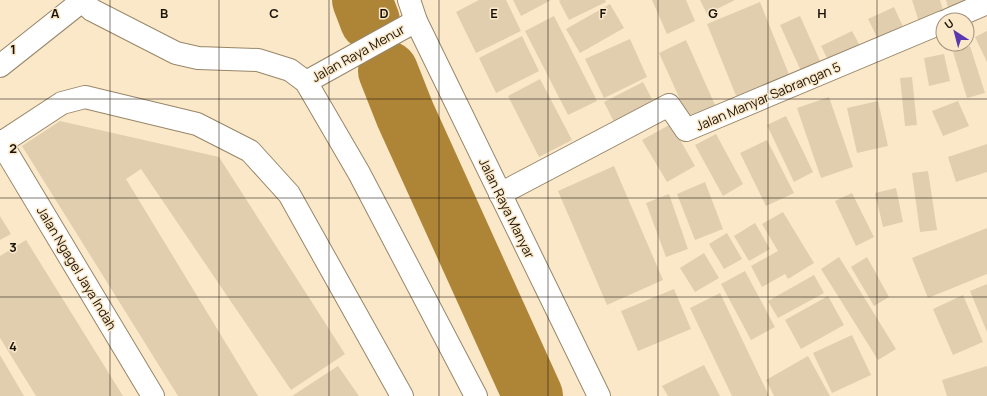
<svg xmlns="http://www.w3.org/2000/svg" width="987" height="396" viewBox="0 0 987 396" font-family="Manrope,sans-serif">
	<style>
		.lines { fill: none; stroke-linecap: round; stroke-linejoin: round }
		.river { stroke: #ae8536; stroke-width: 60 }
		.building { fill: #e1ceaf }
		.minor-casing { stroke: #978669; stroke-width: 24 }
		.major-casing { stroke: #978669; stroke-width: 24 }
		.minor { stroke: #fff; stroke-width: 22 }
		.major { stroke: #fff; stroke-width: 22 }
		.grid { fill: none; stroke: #191207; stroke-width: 1; stroke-opacity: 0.55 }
		.labels { text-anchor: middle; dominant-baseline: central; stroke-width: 3; stroke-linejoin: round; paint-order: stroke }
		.street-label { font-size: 13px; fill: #191207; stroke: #fbe8c9 }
		.grid-label { font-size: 13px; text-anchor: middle; font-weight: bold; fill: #191207; stroke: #fbe8c9; stroke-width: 3; stroke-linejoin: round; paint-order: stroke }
	</style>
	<rect width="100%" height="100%" fill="#fbe8c9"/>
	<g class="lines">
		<g class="river">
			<path d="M362 0 370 21"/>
			<path d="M388 71 405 114 533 396"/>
		</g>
	</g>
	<g class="building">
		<path d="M479 0H506L521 31 476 53 456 12Z"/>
		<path d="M513 0H551L521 16Z"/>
		<path d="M561 0H605L606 2 569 20 559 1Z"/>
		<path d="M652 0H686L695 21 667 34Z"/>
		<path d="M700 0H735L707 14Z"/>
		<path d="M912 0H940L944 14 919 22Z"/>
		<path d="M946 0H982L949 12Z"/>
		<path d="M760 2 792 82 739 103 707 24Z"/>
		<path d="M610 4 624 28 580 53 566 29Z"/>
		<path d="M894 7 904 29 879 41 868 19Z"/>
		<path d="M554 16 597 101 568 115 525 31Z"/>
		<path d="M800 16 820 61 801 71 780 25Z"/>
		<path d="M852 31 860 46 829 62 821 46Z"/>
		<path d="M987 31V62L975 37Z"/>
		<path d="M522 36 539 71 496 93 479 58Z"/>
		<path d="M630 39 647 77 604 98 585 59Z"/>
		<path d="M686 40 715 105 688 117 659 53Z"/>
		<path d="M970 46 985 93 967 98 953 52Z"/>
		<path d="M944 54 950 81 929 86 924 58Z"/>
		<path d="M912 77 917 125 905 126 900 78Z"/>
		<path d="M540 79 572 140 539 157 508 96Z"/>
		<path d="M643 82 655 105 616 126 604 102Z"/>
		<path d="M829 97 853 167 821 178 797 108Z"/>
		<path d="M878 101 888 146 857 153 847 108Z"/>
		<path d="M958 101 969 126 943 136 932 111Z"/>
		<path d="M786 116 813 172 794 182 767 125Z"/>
		<path d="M60 121 219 157 345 354 291 390 141 169 126 179 258 396H178L22 146Z"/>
		<path d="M671 124 695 166 667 182 642 140Z"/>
		<path d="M716 134 743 184 723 196 695 145Z"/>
		<path d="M767 140 794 193 766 206 740 153Z"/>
		<path d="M987 144V172L956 182 948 157Z"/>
		<path d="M614 166 663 280 607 305 558 191Z"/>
		<path d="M928 171 937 230 920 232 912 173Z"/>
		<path d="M705 182 723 229 695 240 677 194Z"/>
		<path d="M896 188 903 222 883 227 875 193Z"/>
		<path d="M852 193 874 237 856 246 835 201Z"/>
		<path d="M669 194 688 249 666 257 646 203Z"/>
		<path d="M783 212 814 263 788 279 785 274 762 287 751 266 778 251 762 224Z"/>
		<path d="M0 216 11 234 0 240Z"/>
		<path d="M755 223 770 249 749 261 734 236Z"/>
		<path d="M987 228V274L928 298 912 258Z"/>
		<path d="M727 233 742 259 724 269 709 244Z"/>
		<path d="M26 240 123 396H36L0 338V256Z"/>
		<path d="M704 253 719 278 695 292 680 268Z"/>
		<path d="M839 257 896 349 878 360 821 269Z"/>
		<path d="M867 257 889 297 874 306 851 267Z"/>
		<path d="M745 271 775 327 751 340 721 284Z"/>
		<path d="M814 275 824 293 778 318 768 301Z"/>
		<path d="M987 284V332L970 291Z"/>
		<path d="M674 289 691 329 638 351 621 311Z"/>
		<path d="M720 293 769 396H732L690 308Z"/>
		<path d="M963 295 983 342 953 355 933 309Z"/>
		<path d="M828 296 844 325 801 349 785 320Z"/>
		<path d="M852 335 871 375 832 393 813 353Z"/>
		<path d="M0 355 24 396H0Z"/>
		<path d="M808 356 830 396H774L766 380Z"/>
		<path d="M704 365 720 396H668L662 386Z"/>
		<path d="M338 366 359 396H292Z"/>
		<path d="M987 366V396H947L942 380Z"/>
	</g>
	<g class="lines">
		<g class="minor-casing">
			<g id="minor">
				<path d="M948 20 987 3"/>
				<path d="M0 66 82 1"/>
				<path d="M0 141 153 396"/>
				<path d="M1 143 62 103 85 97 197 124 250 151 289 194 402 396"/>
				<path d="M500 194 669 105 686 130 943 22"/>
			</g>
		</g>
		<g class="major-casing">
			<g id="major">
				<path d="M81 0 92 10 176 53 198 58 258 60 290 70 306 82 359 173 476 396"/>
				<path d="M409 0 416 21 599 396"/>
				<path d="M306 82 416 21"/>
			</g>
		</g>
		<use href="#minor" class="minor"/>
		<use href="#major" class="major"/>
	</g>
	<path class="grid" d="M110 0V396M219 0V396M329 0V396M439 0V396M548 0V396M658 0V396M768 0V396M877 0V396M0 99H987M0 198H987M0 297H987"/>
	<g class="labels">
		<g class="street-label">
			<text transform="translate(358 53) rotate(-29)">Jalan Raya Menur</text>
			<text transform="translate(768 96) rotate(-23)">Jalan Manyar Sabrangan 5</text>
			<text transform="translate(507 208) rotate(64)">Jalan Raya Manyar</text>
			<text transform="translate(77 268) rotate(59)">Jalan Ngagel Jaya Indah</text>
		</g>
	</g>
	<g class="grid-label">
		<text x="55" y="18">A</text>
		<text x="164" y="18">B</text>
		<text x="274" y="18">C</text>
		<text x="384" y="18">D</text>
		<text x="494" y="18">E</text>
		<text x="603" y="18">F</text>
		<text x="713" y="18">G</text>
		<text x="822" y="18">H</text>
		<text x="13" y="54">1</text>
		<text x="13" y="153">2</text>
		<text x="13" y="252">3</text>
		<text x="13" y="351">4</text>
	</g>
	<g transform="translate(955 32) rotate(324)"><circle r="19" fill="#fbe8c9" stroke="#a1927b"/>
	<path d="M0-3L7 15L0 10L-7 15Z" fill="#5b38b0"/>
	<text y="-6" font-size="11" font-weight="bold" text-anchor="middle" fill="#191207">U</text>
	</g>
</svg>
